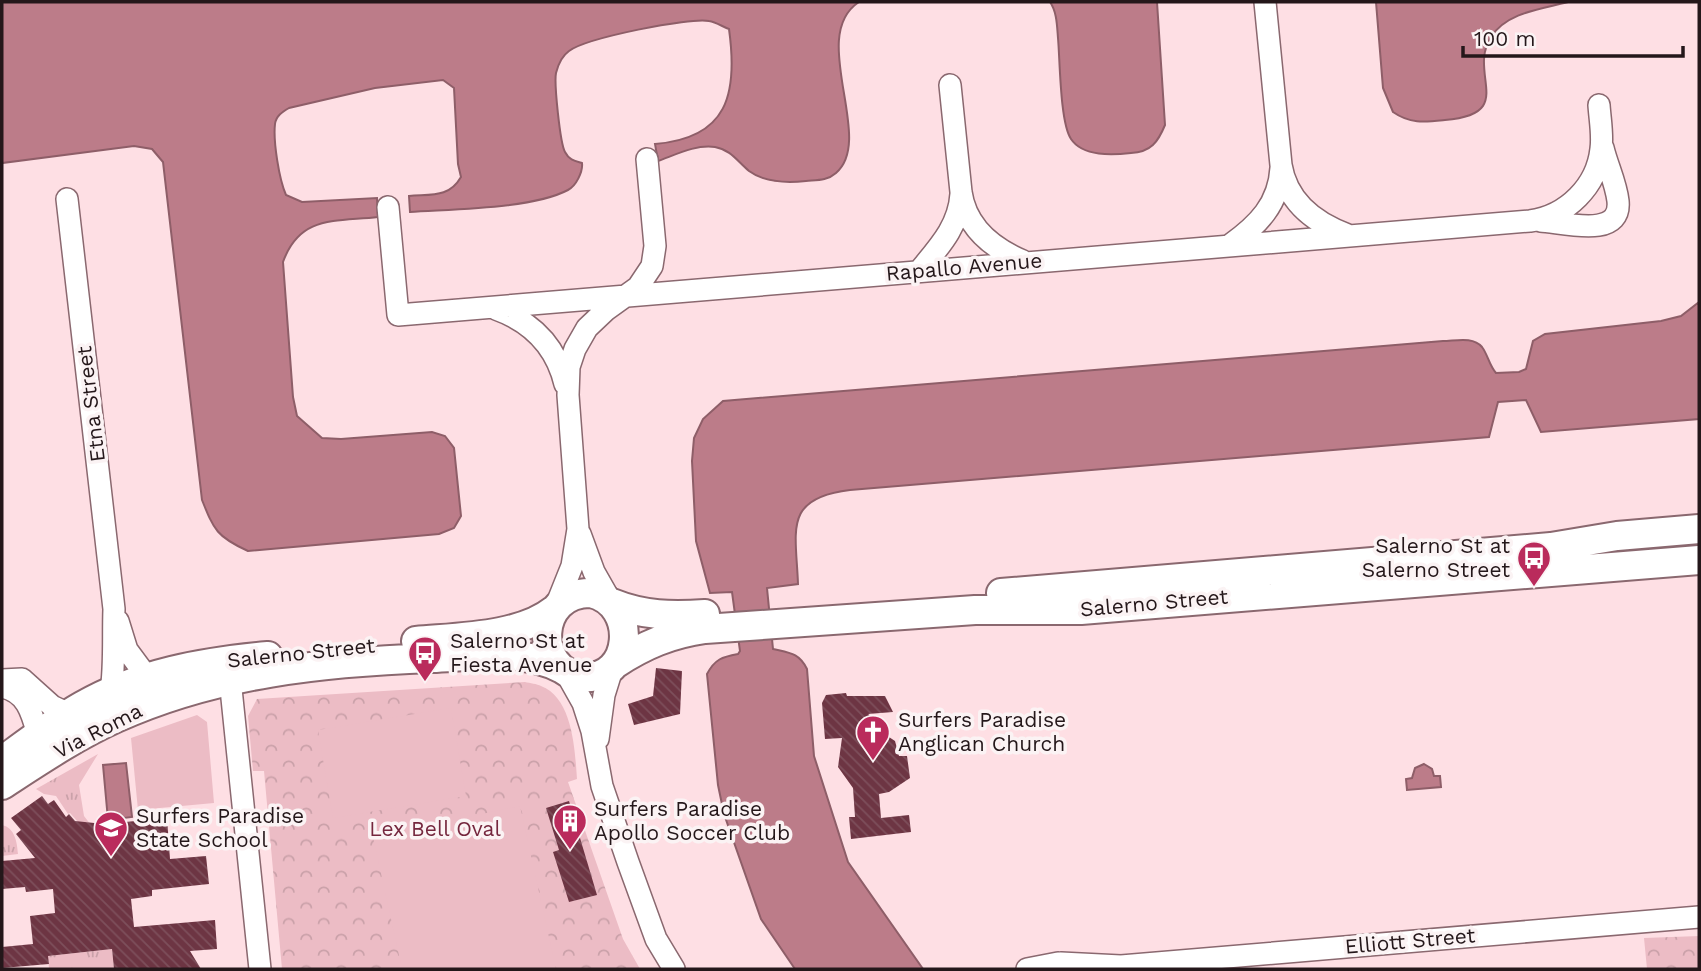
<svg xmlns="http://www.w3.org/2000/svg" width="1701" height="971" font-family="'Work Sans',sans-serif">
	<defs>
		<pattern id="grass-tufts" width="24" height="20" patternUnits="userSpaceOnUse" patternTransform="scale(1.75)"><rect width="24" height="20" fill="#ecbcc5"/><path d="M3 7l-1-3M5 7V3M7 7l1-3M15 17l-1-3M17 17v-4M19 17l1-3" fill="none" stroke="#caa1a9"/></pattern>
		<pattern id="park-crowns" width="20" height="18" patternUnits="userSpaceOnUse" patternTransform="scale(1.75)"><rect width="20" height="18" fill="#ecbcc5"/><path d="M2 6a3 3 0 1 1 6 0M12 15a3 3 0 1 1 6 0" fill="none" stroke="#caa1a9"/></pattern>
		<pattern id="building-back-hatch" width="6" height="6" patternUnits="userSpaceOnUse" patternTransform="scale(1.75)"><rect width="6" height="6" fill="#6d3543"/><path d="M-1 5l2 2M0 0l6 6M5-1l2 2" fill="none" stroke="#7d4f5b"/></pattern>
	</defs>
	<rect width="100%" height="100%" fill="#fedfe4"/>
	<!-- grass -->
	<path fill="url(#grass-tufts)" d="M98,754L79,785L84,816L98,834L102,849L70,813L68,814L56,796L44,794L36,789Z
		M2,825C15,828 17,842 18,854L2,856Z
		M112,949L114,969H49L48,956Z"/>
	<!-- park -->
	<path fill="url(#park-crowns)" d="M525,682C530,683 537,684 541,686C573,698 575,751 577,779L568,782L623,939L640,969H282L264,771H253L248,716L257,699Z
		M1699,936V969H1647L1644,938Z"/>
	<!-- pitch -->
	<path fill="#ecbcc5" d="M451,708L466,796L333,818L318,730Z
		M197,715L207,722L214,803L138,810L131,738Z
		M520,806L556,969H402L373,837Z"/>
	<!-- water -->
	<path fill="#bc7c89" stroke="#8e5e68" stroke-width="2" d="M2,2H859C807,36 876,139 836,173C827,181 817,180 806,181C787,183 765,183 749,171C737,161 731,150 715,147C696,144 675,155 658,161L655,144C728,138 738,94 729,29C723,27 716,22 709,21C690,17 586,38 569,51C562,56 558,65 556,73C554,83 560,143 565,152C569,160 575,161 582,163C583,172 576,186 568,190C532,209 452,209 410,212L409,196C431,194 449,198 461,177L458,164L454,88L443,80L375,88L289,108C282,112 276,116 275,124C273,141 279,179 286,195L302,202L377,198L378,217C335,222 300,215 283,262L293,397L297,416L322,438L341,439L432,432L445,436L454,448L461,516L454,528L439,534L248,551C217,537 214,530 202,500L163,162L152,149L134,146L2,163Z
		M1050,2H1157L1165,125C1158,142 1151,152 1131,153C1113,155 1083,157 1071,139C1060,123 1060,60 1058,38C1057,26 1057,12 1050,2Z
		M1376,2H1568C1542,9 1507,12 1491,37C1467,74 1518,114 1445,120C1425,122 1410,124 1393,112L1383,88Z
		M1699,302V419L1541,432L1526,400L1498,402L1489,437L850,490C783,498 796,530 798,584L767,588L773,649C790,653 799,653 807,669L814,756L848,862L923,969H795L761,919L724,814L718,785L707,674C715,659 722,657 738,654L740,651L732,592L710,593L696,541L692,461L694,438L703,419L723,401L1443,341C1455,341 1473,336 1482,347C1488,355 1489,365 1496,373L1519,372L1526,369L1533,341L1545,334L1661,321L1681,316Z
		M126,763L132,817L108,820L103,765Z
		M1424,764L1432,769L1434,776H1440L1441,787L1407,790L1406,779L1412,778L1415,768Z"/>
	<!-- building -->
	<path fill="url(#building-back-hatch)" d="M656,668L682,671L680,714L634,725L628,704L653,696Z
		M846,693L847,696H885L893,712L868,714L890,729L886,735L895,741L899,756H907L910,778L889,792L879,794L881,818L909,815L911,832L851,839L849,817H855L853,788L838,767L842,738L825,739L822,703L826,695Z
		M42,796L48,804L54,800L66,817L69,814L75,821L104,824L167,818L170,859L206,856L209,884L152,890V896L131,899L134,927L215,920L217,949L190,951L201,969H114L112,949L48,956L49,964L2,968V947L33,944L30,916L55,913L53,889L26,892L25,887L2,889V861L35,858L16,834L21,830L11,818Z
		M569,801L597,895L569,902L553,852L559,850L546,808Z"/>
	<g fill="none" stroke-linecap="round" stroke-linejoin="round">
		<!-- minor casing -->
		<g stroke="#8a686f" stroke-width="24">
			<path id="minor" d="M1265,2L1281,165C1287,202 1315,223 1348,235
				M950,85L961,192C966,227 992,248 1023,261
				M67,199L114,609C113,637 115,665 111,692
				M388,207L398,315L1530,221C1567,216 1597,186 1601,149C1603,135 1600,120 1599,105
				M1540,221C1562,222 1622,240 1618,201C1616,183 1607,165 1603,148
				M1230,245C1258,225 1279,204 1281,168
				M920,270C939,247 959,226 961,194
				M496,309C532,322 556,346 565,384
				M580,534L594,572L611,602
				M556,606L572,566L578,529L568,395L569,367L575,349L587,328L606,310L638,287L652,266L655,246L647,159
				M118,621L127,650L147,677
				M565,671L583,703L592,731L602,786L628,862L656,939L674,969
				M230,679L260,969
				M2,680L22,679L52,706L69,714
				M2,687C27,692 32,713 38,735
				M598,739L604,695L613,666
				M1061,963L1121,966
				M1027,969L1058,963
				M1109,969L1121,966L1699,917"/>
		</g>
		<!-- major casing -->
		<g stroke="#8a686f" stroke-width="32">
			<path id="major" d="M591,593C639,604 633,681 583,677C533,672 535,592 591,593Z
				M1001,593L1551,547L1617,536L1699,529
				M612,603C644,616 672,616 705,614
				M416,641C459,637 520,637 554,610
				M615,664C644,645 670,634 705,629L975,610H1081L1699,560
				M2,761C28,742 54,722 82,706C140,673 202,662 268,656
				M2,785C39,761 76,736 116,718C216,673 323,662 432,658C475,656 523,648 562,669"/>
		</g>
		<!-- minor -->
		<use href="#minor" stroke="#fff" stroke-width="21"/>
		<!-- major -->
		<use href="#major" stroke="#fff" stroke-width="28"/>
	</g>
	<!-- icons -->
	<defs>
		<g id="bus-pin" transform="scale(1.75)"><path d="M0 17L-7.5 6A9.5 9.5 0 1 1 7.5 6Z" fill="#ba2b5c" stroke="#fbf3f4"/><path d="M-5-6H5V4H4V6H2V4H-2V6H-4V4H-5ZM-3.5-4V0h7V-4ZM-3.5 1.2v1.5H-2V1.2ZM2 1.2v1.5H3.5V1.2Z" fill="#fff"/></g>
		<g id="church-pin" transform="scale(1.75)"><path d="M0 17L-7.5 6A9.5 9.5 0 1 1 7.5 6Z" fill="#ba2b5c" stroke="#fbf3f4"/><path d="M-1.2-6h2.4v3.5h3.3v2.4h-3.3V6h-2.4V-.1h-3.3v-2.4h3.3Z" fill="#fff"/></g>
		<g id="building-pin" transform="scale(1.75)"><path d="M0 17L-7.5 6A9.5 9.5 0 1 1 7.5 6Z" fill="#ba2b5c" stroke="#fbf3f4"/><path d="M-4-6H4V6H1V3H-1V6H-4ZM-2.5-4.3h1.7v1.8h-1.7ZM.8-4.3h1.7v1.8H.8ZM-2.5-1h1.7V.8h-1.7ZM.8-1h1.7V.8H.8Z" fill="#fff"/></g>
		<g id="school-pin" transform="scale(1.75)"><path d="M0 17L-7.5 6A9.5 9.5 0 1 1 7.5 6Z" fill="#ba2b5c" stroke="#fbf3f4"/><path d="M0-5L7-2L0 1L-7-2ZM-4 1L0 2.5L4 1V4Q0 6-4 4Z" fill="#fff"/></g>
	</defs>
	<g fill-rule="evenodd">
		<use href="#bus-pin" x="1534" y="558"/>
		<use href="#bus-pin" x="425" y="653"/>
		<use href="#church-pin" x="873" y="732"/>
		<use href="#building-pin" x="570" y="821"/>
		<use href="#school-pin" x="111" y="828"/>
	</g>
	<g text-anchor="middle" stroke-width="7" stroke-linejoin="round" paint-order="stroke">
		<!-- street labels -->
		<g font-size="21" fill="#24171a" stroke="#fbf3f4">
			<text transform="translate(964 267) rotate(-5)" y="7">Rapallo Avenue</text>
			<text transform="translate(91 404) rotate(-97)" y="7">Etna Street</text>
			<text transform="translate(1154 603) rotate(-5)" y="7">Salerno Street</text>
			<text transform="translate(301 653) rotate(-6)" y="7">Salerno Street</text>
			<text transform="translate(98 731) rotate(-27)" y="7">Via Roma</text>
			<text transform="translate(1410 941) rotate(-5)" y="7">Elliott Street</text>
		</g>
		<!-- poi labels -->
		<g font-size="21" fill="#24171a" stroke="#fbf3f4" text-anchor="start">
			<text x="1510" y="553" text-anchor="end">Salerno St at<tspan x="1510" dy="24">Salerno Street</tspan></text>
			<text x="450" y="648">Salerno St at<tspan x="450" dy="24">Fiesta Avenue</tspan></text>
			<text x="898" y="727">Surfers Paradise<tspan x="898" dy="24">Anglican Church</tspan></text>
			<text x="594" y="816">Surfers Paradise<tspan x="594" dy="24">Apollo Soccer Club</tspan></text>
			<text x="136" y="823">Surfers Paradise<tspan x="136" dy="24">State School</tspan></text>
		</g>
		<!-- park labels -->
		<g font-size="21" fill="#75273e" stroke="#fbf3f4">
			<text x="435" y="836">Lex Bell Oval</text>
		</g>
	</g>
	<!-- border -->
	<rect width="1701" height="971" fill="none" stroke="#24171a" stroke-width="7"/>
	<!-- scale -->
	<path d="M1463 46v10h220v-10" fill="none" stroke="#24171a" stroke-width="3.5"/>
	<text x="1474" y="46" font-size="21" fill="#24171a" stroke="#fbf3f4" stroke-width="5" paint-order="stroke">100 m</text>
</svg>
